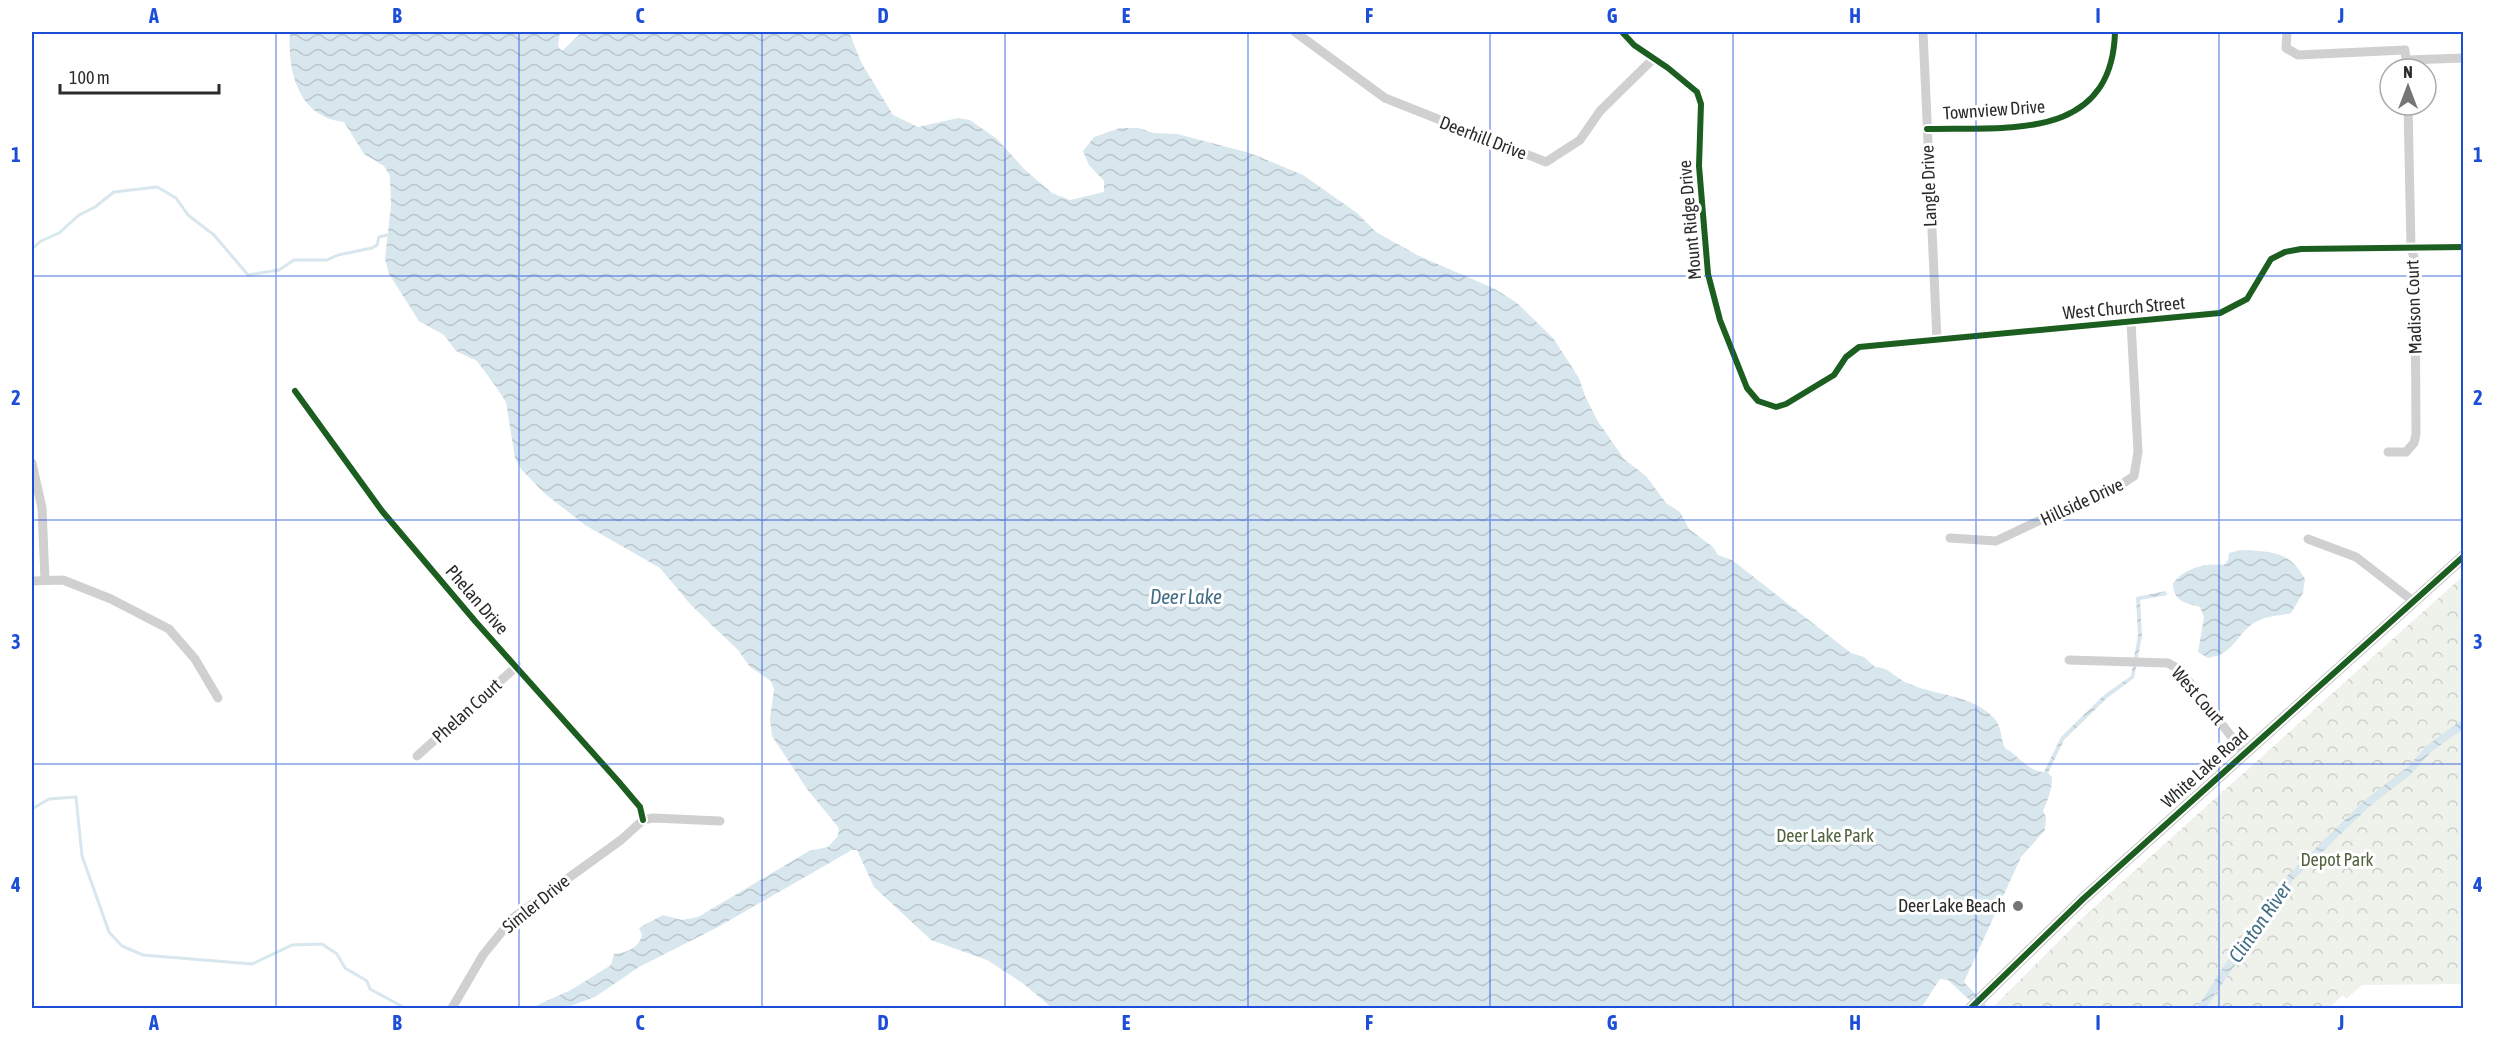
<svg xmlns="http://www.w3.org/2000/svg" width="2495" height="1040" font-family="'Asap Condensed',sans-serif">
	<defs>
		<pattern id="park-crowns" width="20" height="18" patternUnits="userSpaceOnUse" patternTransform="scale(1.5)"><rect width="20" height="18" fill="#eff2eb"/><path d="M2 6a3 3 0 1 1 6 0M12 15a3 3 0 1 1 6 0" fill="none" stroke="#cdd0ca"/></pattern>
		<pattern id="water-waves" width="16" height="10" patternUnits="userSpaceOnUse" patternTransform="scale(1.5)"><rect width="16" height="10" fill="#d8e6ee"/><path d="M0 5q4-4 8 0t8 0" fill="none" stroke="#bac5cc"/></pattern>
	</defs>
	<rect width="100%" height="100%" fill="#fff"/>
	<!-- park -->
	<path fill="url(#park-crowns)" d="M2463,576V984L2362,985L2346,999L2343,995L2329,1008H1992L2079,921Z"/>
	<!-- water -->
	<path fill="url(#water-waves)" d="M290,32H560L558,46L562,51L582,32H849L861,62L893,115L918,127L958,118L970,120L997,139L1024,169L1052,193L1070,200L1104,192V181L1089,165L1083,151L1094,137L1120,128H1138L1154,133L1177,134L1250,153L1303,175L1357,213L1376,232L1417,255L1495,289L1517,303L1553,338L1579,378L1585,396L1597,420L1624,459L1646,476L1666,503L1680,512L1689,529L1713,547L1718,555L1732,560L1851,653L1864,657L1875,667C1888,667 1896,678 1907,683C1936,696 1971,694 1994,718C2002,726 2000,738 2005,748C2019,756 2029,772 2044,772L2061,737L2104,695L2131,676L2138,635L2136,597L2166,591L2167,595L2140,600L2142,636L2134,678L2107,698L2064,740L2048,773L2052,777C2052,791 2048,799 2043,811L2046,817L2045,830L2021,857L1964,982L1989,1008H1978L1948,980L1940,979L1921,1008H1052L1024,984L987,960L931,940L874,887L857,850H852L718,927L639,967L595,997L565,1008H531L571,990L611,965L614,954C626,953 639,948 642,935L639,928L663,915L682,920L698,917L809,851L828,847L838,836L839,828L807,789L772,736L770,719L774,689L771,681L750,667L738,650L691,605L660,568L585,525L544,493L521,469L515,458L506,402L494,384L477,361L456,351L444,335L419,321L389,274L385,259L391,205L390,176L384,166L364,154L344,122C298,118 287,70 290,32Z
		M2240,550C2270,552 2288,549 2305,579L2303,593L2291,613C2281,616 2266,616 2257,621C2236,633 2235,654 2208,658L2198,652L2204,617L2200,607C2185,603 2173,601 2173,583C2185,568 2205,563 2224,565L2228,560L2229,553Z
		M2463,719V729L2431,752L2409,776L2371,805L2292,881L2206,1008H2197L2225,964L2287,876L2365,800L2409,766L2426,746Z"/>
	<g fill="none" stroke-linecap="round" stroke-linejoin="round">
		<!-- stream -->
		<path stroke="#d8e6ee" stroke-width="3" d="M32,249L41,241L59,233L79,215L95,207L114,192L157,187L176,198L188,215L214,235L248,275L279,270L294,260H327L338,255L372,248L377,245L379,237L387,235
			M32,809L49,799L76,797L82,856L109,932L122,946L143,955L252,964L292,945L322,944L337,954L345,968L367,981L370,989L405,1008"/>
		<!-- street -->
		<path stroke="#d0d0d0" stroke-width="9" d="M1295,32L1385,98L1546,162L1580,140L1600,111L1653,59
			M1622,32L1634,45L1668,68L1697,92L1701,104L1699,166L1708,274L1720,320L1747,388L1758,401L1776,407L1786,404L1834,375L1846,357L1859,347L2220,313L2247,299L2271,259L2285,252L2301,249L2464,247
			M1923,32L1937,340
			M2287,32L2286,48L2298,55L2405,50L2407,69
			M2407,60L2464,58
			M1927,129C2007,127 2112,142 2115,32
			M295,391L382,511L475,621L618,781L640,807L643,820
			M2388,452H2406L2414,443L2416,434L2415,260L2411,248L2408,105
			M32,463L42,508L45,580
			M1950,538L1996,541L2068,507L2113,490L2134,476L2138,452L2131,322
			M2308,539L2356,557L2413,601
			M32,581L63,580L111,599L169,629L195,659L218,698
			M2069,660L2168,663L2180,670L2244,753
			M417,756L517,666
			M643,820L653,818L720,821
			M452,1008L483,955L513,918L621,840L643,820"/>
		<!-- secondary -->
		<path stroke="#c9c9c9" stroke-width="12" d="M1971,1008L2083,899L2464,556"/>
		<!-- cycleway casing -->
		<g stroke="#fff" stroke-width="10">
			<path id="cycleway" d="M1622,32L1634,45L1668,68L1697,92L1701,104L1699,166L1708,274L1720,320L1747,388L1758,401L1776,407L1786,404L1834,375L1846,357L1859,347L2220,313L2247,299L2271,259L2285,252L2301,249L2464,247
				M1927,129C2007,127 2112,142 2115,32
				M295,391L382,511L475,621L618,781L640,807L643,820
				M1971,1008L2083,899L2464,556"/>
		</g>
		<!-- cycleway -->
		<use href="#cycleway" stroke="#1b5e20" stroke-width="6"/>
	</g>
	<!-- grid -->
	<path fill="none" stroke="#1d4ed8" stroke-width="1.5" stroke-opacity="0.55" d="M276,32V1008M519,32V1008M762,32V1008M1005,32V1008M1248,32V1008M1490,32V1008M1733,32V1008M1976,32V1008M2219,32V1008M32,276H2464M32,520H2464M32,764H2464"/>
	<!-- markers -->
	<circle fill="#757575" stroke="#fff" stroke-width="2" cx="2018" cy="906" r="6"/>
	<g text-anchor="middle" stroke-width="6" stroke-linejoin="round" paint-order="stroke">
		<!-- street labels -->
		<g font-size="18" fill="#2b2b2b" stroke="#fff">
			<text transform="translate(1994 110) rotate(-4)" y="6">Townview Drive</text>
			<text transform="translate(1483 138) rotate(21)" y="6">Deerhill Drive</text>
			<text transform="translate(1929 186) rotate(-92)" y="6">Langle Drive</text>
			<text transform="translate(1690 220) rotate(-95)" y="6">Mount Ridge Drive</text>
			<text transform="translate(2414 307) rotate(-92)" y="6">Madison Court</text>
			<text transform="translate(2124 308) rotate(-5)" y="6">West Church Street</text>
			<text transform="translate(2082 502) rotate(-25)" y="6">Hillside Drive</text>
			<text transform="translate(477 600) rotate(49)" y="6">Phelan Drive</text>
			<text transform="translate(2198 696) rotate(49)" y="6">West Court</text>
			<text transform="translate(467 711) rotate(-42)" y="6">Phelan Court</text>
			<text transform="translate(2205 768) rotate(-42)" y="6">White Lake Road</text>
			<text transform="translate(536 904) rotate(-39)" y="6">Simler Drive</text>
		</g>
		<!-- park labels -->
		<g font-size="18" fill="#50623e" stroke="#fff">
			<text x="1825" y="842">Deer Lake Park</text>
			<text x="2337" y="866">Depot Park</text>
		</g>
		<!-- poi labels -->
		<g font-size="18" fill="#2b2b2b" stroke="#fff" text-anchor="end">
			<text x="2006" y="912">Deer Lake Beach</text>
		</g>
		<!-- water labels -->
		<g font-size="20" font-style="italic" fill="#426e85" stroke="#fff">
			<text x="1186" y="604">Deer Lake</text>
			<text transform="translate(2260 922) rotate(-55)" y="7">Clinton River</text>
		</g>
	</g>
	<!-- border -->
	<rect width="2495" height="1040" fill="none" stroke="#ffffff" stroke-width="66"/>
	<!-- north arrow -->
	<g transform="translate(2408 87)"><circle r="28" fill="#ffffff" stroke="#aaaaaa" stroke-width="1.5"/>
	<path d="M0-4.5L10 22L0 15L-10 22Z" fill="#757575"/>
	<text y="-9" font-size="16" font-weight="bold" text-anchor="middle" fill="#2b2b2b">N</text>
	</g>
	<!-- scale -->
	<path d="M60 84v9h159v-9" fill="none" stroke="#2b2b2b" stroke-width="3"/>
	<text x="69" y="84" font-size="18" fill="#2b2b2b" stroke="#ffffff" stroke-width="4.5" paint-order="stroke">100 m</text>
	<rect x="33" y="33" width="2429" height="974" fill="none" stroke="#1d4ed8" stroke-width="2"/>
	<g font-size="20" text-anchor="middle" font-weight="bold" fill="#1d4ed8">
		<text x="154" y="23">A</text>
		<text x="397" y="23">B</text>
		<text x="640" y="23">C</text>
		<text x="883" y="23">D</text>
		<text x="1126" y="23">E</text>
		<text x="1369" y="23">F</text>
		<text x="1612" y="23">G</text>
		<text x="1855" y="23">H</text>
		<text x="2098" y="23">I</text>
		<text x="2341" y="23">J</text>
		<text x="16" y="162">1</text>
		<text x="2478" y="162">1</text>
		<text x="16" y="405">2</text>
		<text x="2478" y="405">2</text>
		<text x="16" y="649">3</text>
		<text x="2478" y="649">3</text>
		<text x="16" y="892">4</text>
		<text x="2478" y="892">4</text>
		<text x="154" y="1030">A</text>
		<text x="397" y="1030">B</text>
		<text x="640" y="1030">C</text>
		<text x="883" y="1030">D</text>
		<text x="1126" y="1030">E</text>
		<text x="1369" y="1030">F</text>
		<text x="1612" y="1030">G</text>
		<text x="1855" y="1030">H</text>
		<text x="2098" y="1030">I</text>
		<text x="2341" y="1030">J</text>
	</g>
</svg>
